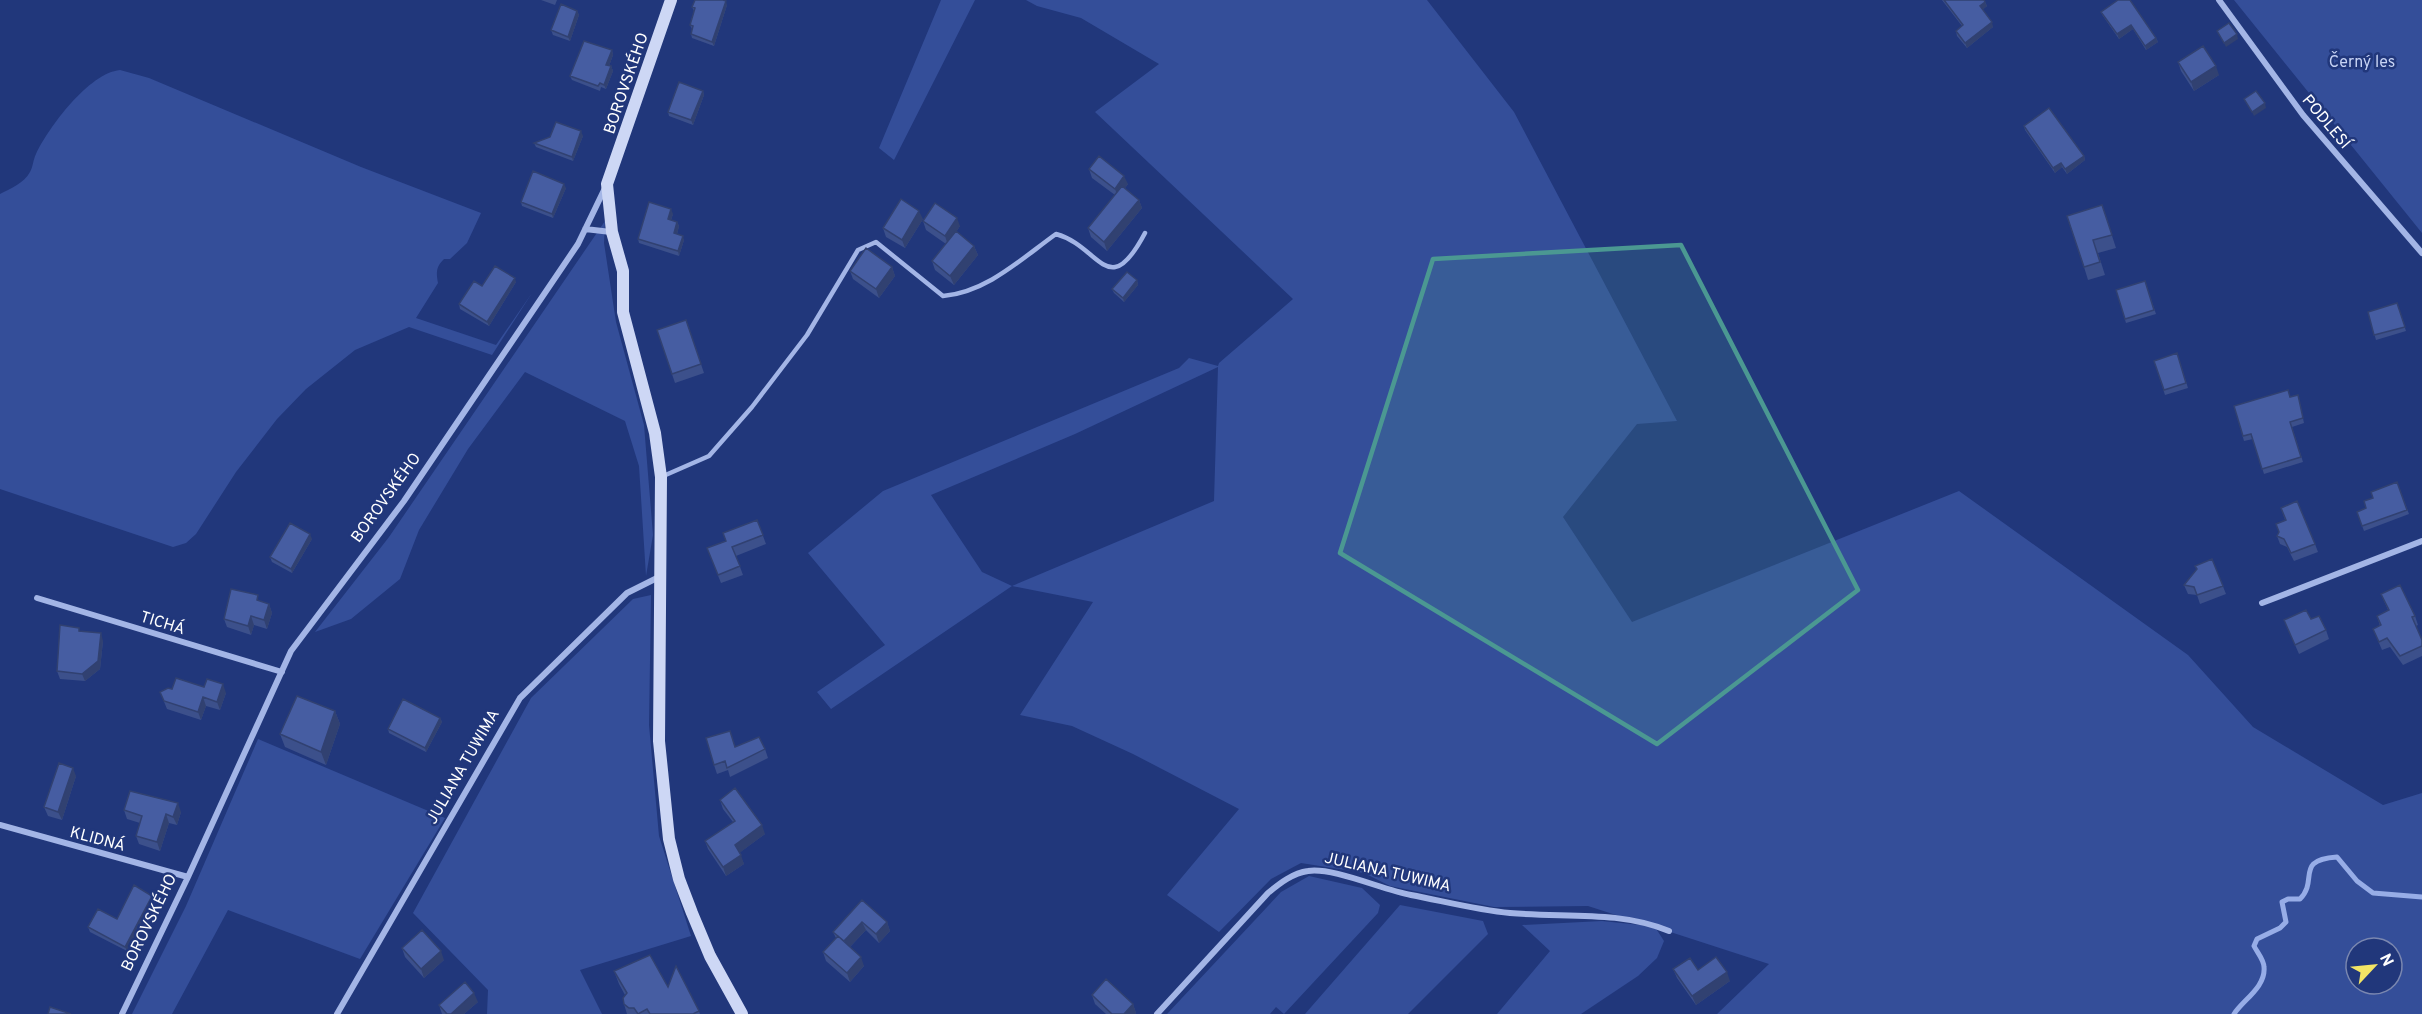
<svg xmlns="http://www.w3.org/2000/svg" width="2422" height="1014" font-family="Overpass,sans-serif">
	<rect width="100%" height="100%" fill="#21377b"/>
	<!-- green -->
	<path fill="#344e99" fill-rule="evenodd" d="M941,0H975L894,160L879,148Z
		M1026,0H1427L1514,112L1677,421L1637,424L1563,517L1632,622L1959,491L2188,655L2253,727L2383,805L2422,793V1014H1717L1769,964L1655,927L1664,941L1657,958L1638,976L1581,1014H1497L1550,951L1522,925L1602,921L1650,926L1588,906L1494,907L1390,886L1364,873L1301,863L1271,879L1219,932L1167,895L1239,809L1133,754L1072,726L1020,715L1093,602L1012,586L831,709L817,692L885,645L808,553L883,491L1179,368L1189,358L1218,366L1219,363L1293,299L1095,112L1159,64L1081,18L1037,6ZM1218,367L1214,501L1012,586L982,572L931,495L1075,434ZM2356,948H2392V984H2356Z
		M2234,0H2422V233Z
		M120,70L149,78L361,167L481,213L467,243L450,259H444C436,267 436,272 438,283L416,318L496,345L532,293L492,355L409,327L355,350L306,389L277,419L236,472L196,534L186,543L173,547L0,489V194C10,189 24,183 30,172C33,167 33,160 36,154C49,127 89,73 120,70Z
		M605,221L604,243L616,322L644,425L653,535L646,576L639,466L625,421L525,372L468,449L419,530L400,579L351,619L315,632L389,537Z
		M651,595L649,725L659,836L691,936L580,970L602,1014H487L488,990L413,913L531,698L633,599Z
		M258,739L445,818L360,959L228,910L172,1014H132L186,906Z
		M1309,876L1362,888L1380,905L1378,913L1284,1014L1276,1007L1270,1014H1167L1281,892Z
		M1400,905L1483,921L1488,934L1408,1014H1305Z"/>
	<g fill="none" stroke-linecap="round" stroke-linejoin="round">
		<!-- stream -->
		<path stroke="#97ade7" stroke-width="5" d="M2234,1014C2243,1000 2266,987 2264,967C2264,960 2257,952 2254,946L2257,939L2280,928L2286,922L2282,902L2288,899H2300C2319,880 2294,860 2337,857L2357,881L2373,893L2422,897"/>
		<!-- lane -->
		<path stroke="#a3b5e6" stroke-width="4.5" d="M661,477L709,456L752,407L807,335L858,250L876,242L943,296C987,292 1021,259 1056,234C1100,246 1108,303 1145,233"/>
		<!-- street -->
		<path stroke="#a3b5e6" stroke-width="6" d="M2219,0L2303,115L2422,253
			M585,229L611,232
			M37,598L282,672
			M2262,603L2422,541
			M0,825L188,877
			M122,1014L188,877L291,651L404,501L578,244L605,188
			M337,1014L520,698L627,593L659,577
			M1157,1014L1268,893C1280,883 1293,873 1308,871C1333,867 1383,890 1411,895C1443,901 1477,910 1510,913C1563,918 1618,910 1669,931"/>
		<!-- secondary -->
		<path stroke="#cdd7f5" stroke-width="12" d="M671,0L607,184L612,232L623,271V312L655,433L661,477L659,741L669,839L679,879L692,913L710,956L742,1014"/>
	</g>
	<!-- wall -->
	<path fill="#3c508b" d="M541,0H557L555,5Z
		M1942,0H1984L1987,6L1982,10L1993,27L1967,48L1957,36L1956,31L1962,26Z
		M727,5L714,46L692,38L691,34L692,29L690,25L694,11L692,7Z
		M577,11L579,15L570,41L553,35L551,30Z
		M2101,12L2156,38L2158,42L2146,50L2133,29L2119,39L2103,16Z
		M612,50L613,55L609,66H611L613,71L606,89L601,87L600,91L572,80L570,76Z
		M2178,62L2219,75L2194,91L2181,71Z
		M703,91L704,95L693,125L669,116L668,112Z
		M2024,126L2084,156L2085,160L2067,174L2062,167L2055,173L2025,130Z
		M583,136L573,161L536,147L534,143Z
		M1089,169L1128,184L1125,188L1139,200L1142,208L1107,251L1091,237L1088,228L1115,195L1092,178Z
		M566,188L553,218L522,206L521,202Z
		M2102,205L2116,248L2098,253L2105,275L2088,280L2084,267Z
		M673,214L671,220L677,222L679,226L677,234L684,240L679,256L639,243L638,239Z
		M923,219L905,248L886,237L883,228Z
		M923,221L960,226L956,232L974,246L978,255L954,285L935,270L932,261L946,244L926,230Z
		M892,267L895,276L879,298L853,279L850,271Z
		M1137,280L1138,285L1124,302L1114,293L1112,289Z
		M2145,281L2156,314L2126,323L2116,290Z
		M516,282L489,326L460,309L459,304L482,286Z
		M2397,303L2406,331L2376,340L2368,312Z
		M686,320L704,373L675,383L657,330Z
		M2177,353L2188,388L2165,395L2154,361Z
		M2298,395L2304,423L2292,427L2303,462L2264,474L2253,439L2244,441L2234,406Z
		M2397,482L2409,514L2364,531L2357,512L2366,508L2373,498Z
		M2281,508L2315,544L2318,552L2294,561L2287,547L2280,544L2277,536L2285,520Z
		M757,520L766,544L736,556L743,575L721,583L707,548L726,541Z
		M312,539L292,573L272,562L270,557Z
		M2212,559L2226,594L2200,604L2197,595L2188,594L2184,585Z
		M2381,594L2415,616L2418,625L2416,626L2422,640V656L2403,665L2390,647L2382,650L2373,629L2380,626L2377,616L2388,610Z
		M260,601L269,604L272,613L267,629L254,625L251,635L227,627L224,619Z
		M2311,619L2326,630L2329,639L2299,654L2284,620Z
		M80,631L103,641L100,669L85,681L60,679L57,671Z
		M172,689L226,693L220,710L206,706L201,720L167,709L160,692Z
		M335,711L340,724L326,765L285,747L280,734Z
		M440,718L442,722L426,752L389,733L388,729Z
		M735,747L765,749L768,758L730,777L728,770L717,774L714,765Z
		M76,776L62,820L48,816L44,807Z
		M720,800L765,834L739,853L744,864L726,876L708,849L705,841L733,822L723,809Z
		M124,810L181,812L177,825L169,823L160,851L139,844L136,836L140,823L127,819Z
		M153,900L127,951L90,932L88,927L117,919Z
		M862,900L887,922L890,931L879,943L866,930L850,947L864,966L850,982L826,961L823,952L836,938L833,932Z
		M402,948L444,960L424,978L405,957Z
		M1673,969L1698,970L1730,981L1696,1005L1677,978Z
		M614,971L668,987L699,1011L700,1014H627L624,1004L625,995L619,984Z
		M1092,995L1133,1004L1136,1013L1135,1014H1106L1095,1004Z
		M478,1002L464,1014H442L439,1005Z"/>
	<!-- shaded-wall -->
	<path fill="#314171" d="M726,1L727,5L714,46L712,42Z
		M1985,2L1987,6L1981,11L1980,6Z
		M577,11L579,15L570,41L568,37Z
		M1992,22L1993,27L1967,48L1965,43Z
		M2131,25L2133,29L2119,39L2117,34Z
		M2237,34L2238,39L2226,47L2224,43Z
		M2156,38L2158,42L2146,50L2145,46Z
		M612,50L613,55L608,69L606,65Z
		M611,66L613,71L606,89L604,85Z
		M2216,66L2219,75L2194,91L2191,82Z
		M703,91L704,95L693,125L691,120Z
		M2265,103L2266,108L2254,116L2252,112Z
		M581,131L583,136L573,161L572,157Z
		M2084,156L2085,160L2067,174L2065,169Z
		M2061,163L2062,167L2055,173L2053,168Z
		M1124,176L1128,184L1118,197L1115,189Z
		M564,184L566,188L553,218L552,214Z
		M1139,200L1142,208L1107,251L1104,242Z
		M671,209L673,214L670,223L668,219Z
		M919,211L923,219L905,248L902,240Z
		M957,218L960,226L948,245L945,236Z
		M677,222L679,226L676,238L674,233Z
		M683,236L684,240L679,256L678,251Z
		M974,246L978,255L954,285L950,276Z
		M892,267L895,276L879,298L876,289Z
		M515,278L516,282L489,326L487,322Z
		M1137,280L1138,285L1124,302L1123,298Z
		M310,534L312,539L292,573L291,569Z
		M269,604L272,613L267,629L264,620Z
		M251,616L254,625L251,635L248,626Z
		M101,633L103,641L100,669L85,681L82,674Z
		M223,684L226,693L220,710L217,702Z
		M203,697L206,706L201,720L198,712Z
		M335,711L340,724L326,765L321,752Z
		M440,718L442,722L426,752L425,748Z
		M73,768L76,776L62,820L58,812Z
		M178,803L181,812L177,825L173,817Z
		M166,814L169,823L160,851L157,842Z
		M762,825L765,834L738,854L735,845Z
		M741,855L744,864L726,876L723,867Z
		M152,896L153,900L127,951L125,947Z
		M862,922L866,930L847,950L844,941Z
		M887,922L890,931L879,943L876,934Z
		M441,951L444,960L424,978L421,969Z
		M861,957L864,966L850,982L847,973Z
		M1727,972L1730,981L1696,1005L1692,996Z
		M474,993L478,1002L464,1014H451Z
		M1133,1004L1136,1013L1135,1014H1124Z"/>
	<!-- building -->
	<path fill="#465da2" stroke="#314171" stroke-width="1.5" d="M695,0H723L726,1L712,42L691,34L693,26L690,25L695,8L692,7Z
		M1944,0H1984L1985,2L1980,6L1992,22L1965,43L1956,31L1963,25Z
		M2118,0H2130L2156,38L2145,46L2131,25L2117,34L2101,12Z
		M561,4L577,11L568,37L551,30Z
		M2229,23L2237,34L2224,43L2217,31Z
		M584,41L612,50L606,65L611,66L604,85L600,83L598,86L570,76Z
		M2203,46L2216,66L2191,82L2178,62Z
		M679,82L703,91L691,120L668,112Z
		M2256,91L2265,103L2252,112L2244,99Z
		M2049,108L2084,156L2065,169L2061,163L2053,168L2024,126Z
		M556,122L581,131L572,157L534,143L550,137Z
		M1099,156L1124,176L1115,189L1089,169Z
		M533,171L564,184L552,214L521,202Z
		M1122,186L1139,200L1104,242L1088,228Z
		M901,199L919,211L902,240L883,228Z
		M649,202L671,209L668,219L677,222L674,233L683,236L678,251L638,239Z
		M935,203L957,218L945,236L923,221Z
		M2102,205L2112,235L2093,240L2100,262L2084,267L2067,216Z
		M956,231L974,246L950,276L932,261Z
		M866,248L892,267L876,289L850,271Z
		M495,266L515,278L487,322L459,304L474,281L482,286Z
		M1127,272L1137,280L1123,298L1112,289Z
		M2145,281L2154,310L2125,319L2116,290Z
		M2397,303L2405,327L2374,335L2368,312Z
		M686,320L701,364L672,374L657,330Z
		M2177,353L2186,383L2164,390L2154,361Z
		M2288,390L2290,397L2298,395L2303,418L2290,422L2301,457L2262,469L2251,434L2243,436L2234,406Z
		M2397,482L2407,510L2362,526L2357,512L2366,508L2364,501L2373,498L2371,492Z
		M2297,501L2315,544L2291,553L2284,539L2277,536L2279,532L2276,524L2286,520L2281,508Z
		M757,520L763,535L732,547L740,566L718,575L707,548L726,541L723,533Z
		M290,523L310,534L291,569L270,557Z
		M2212,559L2223,586L2197,595L2194,587L2184,585L2197,569L2195,566Z
		M2400,585L2415,616L2412,617L2422,640V646L2400,656L2387,638L2379,642L2373,629L2381,625L2377,616L2389,610L2381,594Z
		M231,589L258,595L257,600L269,604L264,620L251,616L248,626L224,619Z
		M2306,610L2311,619L2319,616L2326,630L2295,645L2284,620Z
		M60,625L79,628V631L101,633L98,661L82,674L57,671Z
		M176,678L204,687L207,679L223,684L217,702L203,697L198,712L164,701L160,692L168,688L172,689Z
		M297,696L335,711L321,752L280,734Z
		M403,699L440,718L425,748L388,729Z
		M730,731L735,747L759,737L765,749L727,768L725,761L714,765L706,738Z
		M59,763L73,768L58,812L44,807Z
		M735,788L762,825L735,845L741,855L723,867L705,841L735,821L720,800Z
		M130,791L178,803L173,817L166,814L157,842L136,836L142,816L124,810Z
		M134,885L152,896L125,947L88,927L98,909L117,919Z
		M862,900L887,922L876,934L862,922L844,941L833,932Z
		M422,930L441,951L421,969L402,948Z
		M838,936L861,957L847,973L823,952Z
		M650,955L668,987L676,966L699,1011L693,1014H650L647,1009L638,1014L634,1008H629L624,1004L623,998L627,993L614,971Z
		M1716,957L1727,972L1692,996L1673,969L1690,958L1698,970Z
		M1106,979L1133,1004L1124,1014H1112L1092,995Z
		M465,982L474,993L451,1014H447L439,1005Z
		M50,1007L71,1014H48Z"/>
	<!-- marked area -->
	<path fill="#4b9892" fill-opacity="0.2" stroke="#4b9892" stroke-width="4.5" stroke-linejoin="round" d="M1681,245L1858,590L1657,744L1340,553L1433,259Z"/>
	<g text-anchor="middle" stroke-width="5" stroke-linejoin="round" paint-order="stroke">
		<!-- park labels -->
		<g font-size="16" fill="#c7d3f4" stroke="#21377b">
			<text x="2362" y="67">Černý les</text>
		</g>
		<!-- street labels -->
		<g font-size="16" fill="#fff" stroke="#21377b">
			<text transform="translate(625 83) rotate(-71)" y="6">BOROVSKÉHO</text>
			<text transform="translate(2327 121) rotate(50)" y="6">PODLESÍ</text>
			<text transform="translate(385 497) rotate(-54)" y="6">BOROVSKÉHO</text>
			<text transform="translate(163 622) rotate(17)" y="6">TICHÁ</text>
			<text transform="translate(462 766) rotate(-60)" y="6">JULIANA TUWIMA</text>
			<text transform="translate(98 838) rotate(15)" y="6">KLIDNÁ</text>
			<text transform="translate(1388 871) rotate(13)" y="6">JULIANA TUWIMA</text>
			<text transform="translate(148 922) rotate(-64)" y="6">BOROVSKÉHO</text>
		</g>
	</g>
	<!-- north arrow -->
	<g transform="translate(2374 966) rotate(64)"><circle r="28" fill="#21377b" stroke="#7a87b0" stroke-width="1.5"/>
	<path d="M0-4.5L10 22L0 15L-10 22Z" fill="#f2e465"/>
	<text y="-9" font-size="16" font-weight="bold" text-anchor="middle" fill="#ffffff">N</text>
	</g>
</svg>
